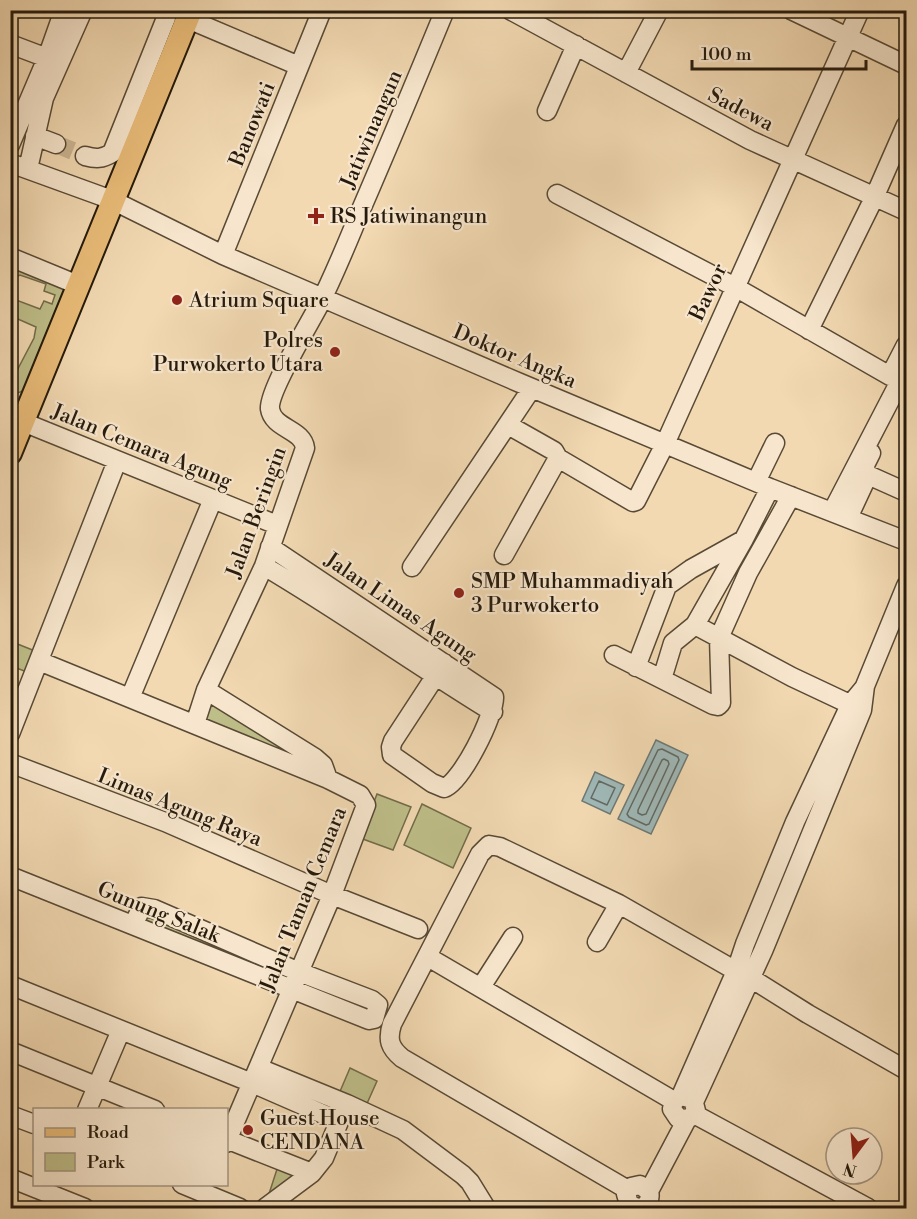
<svg xmlns="http://www.w3.org/2000/svg" width="917" height="1219" font-family="'Libre Bodoni',serif">
	<rect width="100%" height="100%" fill="#f2d9b2"/>
	<filter id="stains"><feTurbulence type="fractalNoise" baseFrequency=".00333" numOctaves="4"/><feColorMatrix values="0 0 0 0 .2 0 0 0 0 .09 0 0 0 0 .02 0 0 0 .5 -.17"/></filter>
	<radialGradient id="worn" r=".72"><stop offset=".6" stop-color="#630" stop-opacity="0"/><stop offset="1" stop-color="#630" stop-opacity=".3"/></radialGradient>
	<!-- green -->
	<path fill="#bebe89" stroke="#726c4a" stroke-width="1.5" d="M11,262L69,290L27,389L11,396V382L34,338L36,327L11,316V298L40,309L44,301L52,304L55,295L44,291L46,284L20,275L16,277L11,276Z
		M10,641L35,651L27,672L11,666Z
		M208,695L321,772L200,721Z
		M377,794L411,807L393,850L360,838Z
		M422,804L471,828L453,868L404,845Z
		M146,909L250,953L244,966L139,924Z
		M350,1068L377,1081L365,1108L338,1096Z
		M279,1163L306,1174L267,1200Z"/>
	<!-- water -->
	<path fill="#9fb8b7" stroke="#6e7973" stroke-width="1.5" d="M656,740L688,755L651,834L618,819Z
		M595,772L624,785L610,814L582,801Z"/>
	<g fill="none" stroke-linecap="round" stroke-linejoin="round">
		<!-- shore -->
		<path stroke="#626962" stroke-width="1.5" d="M662,749L678,757L679,760L649,824L646,825L629,817L627,814L658,750Z
			M664,759L668,761L669,764L646,814L642,815L638,813V810L662,760Z
			M599,781L615,788L607,805L591,798Z"/>
		<!-- minor-tunnel -->
		<path stroke="#c9b391" stroke-width="18" stroke-dasharray="18 9" stroke-linecap="butt" d="M56,144L85,156"/>
		<!-- minor casing -->
		<g stroke="#584a36" stroke-width="21">
			<path id="minor" d="M510,10L750,140L906,211
				M791,10L906,65
				M188,19L299,66
				M10,44L47,58
				M626,73L659,10
				M547,111L576,45
				M35,136L56,144
				M10,145L47,58L64,10
				M85,156C96,159 102,159 112,153L166,18L167,10
				M10,163L112,200L223,255L520,383L770,488L906,541
				M28,169L44,98L83,10
				M557,194L735,287L890,376L906,345
				M223,255L322,10
				M10,257L78,285
				M809,330L874,198L906,125
				M23,422L277,525
				M871,453L864,467L868,475L906,492
				M558,458L633,502L636,501L665,444L860,10
				M756,482L775,443
				M770,488L744,539L695,625L792,677L860,709
				M832,512L900,381
				M848,518L868,475
				M270,547L494,697C495,715 461,783 444,788L432,783L392,755L391,747L393,741L444,663
				M504,555L558,458L554,451L508,425
				M264,566C342,612 416,665 493,712
				M412,567L532,388
				M614,655L713,705L718,706L721,703L719,638L748,573L791,496
				M39,661L328,779L360,795L366,805L332,895L226,1143
				M636,667L667,586L691,569L743,540
				M662,679L673,643L695,625
				M206,690L315,758L323,765L328,779
				M130,698L213,499
				M195,724L206,690L264,566L305,448C303,429 273,429 270,409C268,392 308,326 318,307C334,276 347,243 360,212C389,145 417,78 445,10
				M10,734L117,461
				M10,763L165,822L332,895L418,929
				M10,876L369,1020L374,1019L378,1005L372,1000L299,972L154,909L142,907L133,925
				M597,942L619,904
				M428,957L674,1101
				M10,985L252,1083L339,1121
				M481,987L513,937
				M10,1051L155,1110
				M259,1068L347,1104L403,1130L463,1175L470,1182L486,1208
				M681,1096L736,971L745,944L795,822L850,705L864,688
				M694,1102L763,951L862,710L865,686L906,586
				M87,1110L121,1030
				M694,1114L868,1208
				M10,1115L34,1124
				M226,1139L312,1173
				M10,1178L85,1208
				M182,1184L240,1208
				M628,1190L402,1058C390,1048 387,1040 392,1024L480,854L489,845L500,847L619,904L736,971L749,977L808,1014L906,1070
				M649,1191L687,1119L691,1117L696,1111L693,1099L681,1096L674,1101L672,1109L678,1118L687,1119
				M265,1208L312,1173L324,1158L343,1112
				M637,1208L629,1204L626,1194L631,1187L640,1185L649,1191C651,1200 648,1207 638,1208"/>
		</g>
		<!-- major casing -->
		<g stroke="#251a0c" stroke-width="26">
			<path id="major" d="M10,453L191,10"/>
		</g>
		<!-- minor -->
		<use href="#minor" stroke="#f7e6cd" stroke-width="18"/>
		<!-- major -->
		<use href="#major" stroke="#e9bc79" stroke-width="22"/>
	</g>
	<!-- markers -->
	<g fill="#8f2418" stroke="#f7e6cd" stroke-width="2">
		<path d="M313 207h6v6h6v6h-6v6h-6v-6h-6v-6h6z"/>
		<circle cx="177" cy="300" r="6"/>
		<circle cx="335" cy="352" r="6"/>
		<circle cx="459" cy="593" r="6"/>
		<circle cx="248" cy="1130" r="6"/>
	</g>
	<g text-anchor="middle" stroke-width="4.5" stroke-linejoin="round" paint-order="stroke">
		<!-- street labels -->
		<g font-size="21" fill="#251a0c" stroke="#f7e6cd">
			<text transform="translate(741 109) rotate(27)" y="7">Sadewa</text>
			<text transform="translate(252 124) rotate(-68)" y="7">Banowati</text>
			<text transform="translate(371 129) rotate(-67)" y="7">Jatiwinangun</text>
			<text transform="translate(708 292) rotate(-65)" y="7">Bawor</text>
			<text transform="translate(515 356) rotate(23)" y="7">Doktor Angka</text>
			<text transform="translate(142 446) rotate(22)" y="7">Jalan Cemara Agung</text>
			<text transform="translate(256 512) rotate(-70)" y="7">Jalan Beringin</text>
			<text transform="translate(401 607) rotate(34)" y="7">Jalan Limas Agung</text>
			<text transform="translate(180 807) rotate(22)" y="7">Limas Agung Raya</text>
			<text transform="translate(303 899) rotate(-68)" y="7">Jalan Taman Cemara</text>
			<text transform="translate(159 912) rotate(22)" y="7">Gunung Salak</text>
		</g>
		<!-- poi labels -->
		<g font-size="21" fill="#251a0c" stroke="#f7e6cd" text-anchor="start">
			<text x="330" y="223">RS Jatiwinangun</text>
			<text x="189" y="307">Atrium Square</text>
			<text x="323" y="347" text-anchor="end">Polres<tspan x="323" dy="24">Purwokerto Utara</tspan></text>
			<text x="471" y="588">SMP Muhammadiyah<tspan x="471" dy="24">3 Purwokerto</tspan></text>
			<text x="260" y="1125">Guest House<tspan x="260" dy="24">CENDANA</tspan></text>
		</g>
	</g>
	<!-- margin -->
	<rect width="917" height="1219" fill="none" stroke="#f2d9b2" stroke-width="36"/>
	<rect x="12" y="12" width="893" height="1195" fill="none" stroke="#251a0c" stroke-width="3"/>
	<rect x="18" y="18" width="881" height="1183" fill="none" stroke="#251a0c" stroke-width="1.5"/>
	<!-- legend -->
	<rect x="33" y="1108" width="195" height="78" fill="#f7e6cd" stroke="#a39480" stroke-width="1.5"/>
	<rect x="45" y="1128" width="30" height="9" fill="#e9bc79" stroke="#a39480" stroke-width="1.5"/>
	<text x="87" y="1138" font-size="18" fill="#251a0c">Road</text>
	<rect x="45" y="1153" width="30" height="18" fill="#bebe89" stroke="#a39480" stroke-width="1.5"/>
	<text x="87" y="1168" font-size="18" fill="#251a0c">Park</text>
	<!-- north arrow -->
	<g transform="translate(854 1156) rotate(196)"><circle r="28" fill="#f7e6cd" stroke="#a39480" stroke-width="1.5"/>
	<path d="M0-4.5L10 22L0 15L-10 22Z" fill="#8f2418"/>
	<text y="-9" font-size="16" font-weight="bold" text-anchor="middle" fill="#251a0c">N</text>
	</g>
	<!-- scale -->
	<path d="M692 60v9h174v-9" fill="none" stroke="#251a0c" stroke-width="3"/>
	<text x="701" y="60" font-size="18" fill="#251a0c" stroke="#f7e6cd" stroke-width="4.5" paint-order="stroke">100 m</text>
	<rect width="100%" height="100%" filter="url(#stains)"/>
	<rect width="100%" height="100%" fill="url(#worn)"/>
</svg>
